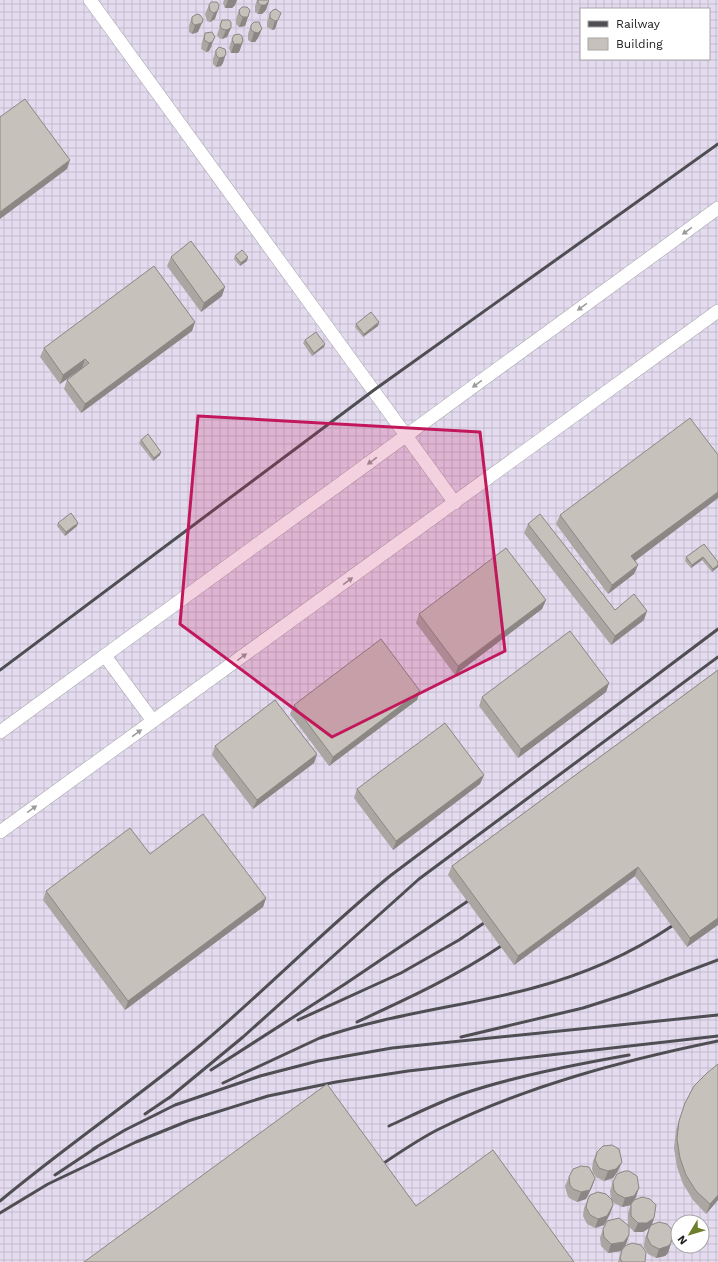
<svg xmlns="http://www.w3.org/2000/svg" width="718" height="1262" font-family="'Work Sans',sans-serif">
	<defs>
		<pattern id="industrial-grid" width="8" height="8" patternUnits="userSpaceOnUse"><rect width="8" height="8" fill="#e4dbef"/><path d="M0 4h8M4 0v8" fill="none" stroke="#c3bccd"/></pattern>
	</defs>
	<rect width="100%" height="100%" fill="#e8e8f0"/>
	<!-- industrial -->
	<path fill="url(#industrial-grid)" fill-rule="evenodd" d="M0,0H718V1262H0ZM581,9H709V59H581ZM678,1222H702V1246H678Z"/>
	<g fill="none" stroke-linecap="round" stroke-linejoin="round">
		<!-- lane casing -->
		<g stroke="#a8a8ae" stroke-width="14">
			<path id="lane" d="M90,0L455,503
				M105,656L153,721
				M0,732L718,208
				M0,832L718,311"/>
		</g>
		<!-- lane -->
		<use href="#lane" stroke="#fff" stroke-width="13"/>
		<!-- rail -->
		<path stroke="#4f4f53" stroke-width="3" d="M0,670L374,390L718,144
			M298,1020L401,973L459,940L484,923
			M357,1022C407,999 455,977 501,946
			M461,1037L583,1008L627,994L718,960
			M320,1038C389,1014 462,1007 533,988C582,975 629,955 672,926
			M211,1070L345,984L468,901
			M223,1083L324,1036
			M169,1098L243,1037L419,879L718,657
			M145,1114L173,1095
			M389,1126C413,1115 437,1103 462,1094C516,1076 573,1065 629,1055
			M93,1149L125,1130L175,1105L260,1076L318,1061L392,1048L718,1015
			M378,1167C397,1154 416,1141 437,1130C526,1086 621,1061 718,1041
			M55,1175L97,1147
			M0,1201C66,1146 137,1098 203,1043C267,989 325,929 390,876L718,629
			M0,1213L48,1184L136,1142L188,1121L268,1096L336,1082L408,1071L718,1036"/>
	</g>
	<!-- wall -->
	<path fill="#aba6a2" d="M224,0H237L235,5L232,8H225L223,3Z
		M257,0H268L266,10L262,14H258L255,12V6Z
		M211,2L215,19L210,22L207,21L205,14L209,5Z
		M276,9L275,29L272,30L267,27V22L270,13Z
		M239,10H250L245,26L239,27L236,24V19Z
		M192,17L198,32L192,34L189,32V26Z
		M222,20H229L227,37L222,39L219,38L217,35Z
		M251,25L258,38L255,42H251L248,40V34Z
		M205,33L212,46L209,51L206,52L201,49L202,42Z
		M232,39L240,50L238,53H231L229,48Z
		M216,50L223,63L221,66L216,67L213,64V59Z
		M235,256L247,261L240,266L234,259Z
		M171,257L222,296L201,312L167,266Z
		M195,322L192,331L81,413L64,389L67,380L82,368L60,384L40,357L44,348Z
		M379,322L378,326L363,337L355,327L356,324Z
		M305,340L325,344L324,347L312,356L303,343Z
		M141,440L161,452L160,455L153,461L139,443Z
		M718,455V498L635,561L638,565L634,574L608,594L556,524L560,515Z
		M58,523L77,526L65,536L57,526Z
		M528,524L615,610L644,620L611,645L524,533Z
		M704,544L718,562V567L712,572L702,560L691,568L685,561L686,557Z
		M546,600L542,609L455,675L416,623L419,614Z
		M718,670V925L687,947L635,876L514,965L448,875L452,866Z
		M609,683L606,692L518,758L479,706L482,697Z
		M420,691L417,700L329,766L290,714L294,705Z
		M215,746L317,754L314,763L253,809L212,755Z
		M484,775L480,784L393,850L354,798L357,789Z
		M150,854L266,898L263,907L125,1010L43,900L46,891Z
		M685,1103L718,1200L706,1214L693,1200L683,1184L677,1167L674,1148L676,1130Z
		M597,1152L618,1171L613,1178L604,1181L596,1177L593,1173L592,1169L593,1161Z
		M569,1177L595,1178L592,1187L586,1199L577,1202L569,1198L567,1194L565,1186Z
		M613,1182L636,1197L631,1205L622,1207L614,1203L612,1201L613,1205L610,1214L604,1225L595,1228L587,1224L583,1216L584,1208L588,1199H611L610,1191Z
		M631,1204L654,1218L652,1225L671,1243L668,1253L665,1256L656,1258L648,1254L644,1247L645,1238L649,1228L643,1232H634L628,1225V1213Z
		M603,1229L629,1235L626,1244L621,1251L608,1253L601,1246L600,1238Z
		M622,1250L645,1262H618Z"/>
	<!-- shaded-wall -->
	<path fill="#8b8784" d="M228,0H237L235,5L232,8H225Z
		M269,1L266,10L262,14H258L261,5Z
		M218,10L215,19L210,22L214,13Z
		M243,17H248L245,26L239,27Z
		M278,20L275,29L272,30L275,21Z
		M202,23L198,32L192,34L195,25Z
		M231,28L227,37L222,39L226,30Z
		M262,29L258,38L255,42H251L254,32Z
		M215,37L209,51L206,52L209,43Z
		M243,41L240,50L238,53H231L234,44Z
		M226,54L223,63L221,66L216,67L219,58Z
		M70,160L67,169L0,219V212Z
		M248,257L247,261L240,266L241,263Z
		M225,287L222,296L201,312L204,303Z
		M195,322L192,331L81,413L85,404Z
		M379,322L378,326L363,337L364,334Z
		M325,344L324,347L312,356L314,353Z
		M85,359L82,368L60,384L63,375Z
		M161,452L160,455L153,461L154,458Z
		M718,492V498L628,566L631,556Z
		M78,523L77,526L65,536L66,532Z
		M703,557L702,560L691,568L692,565Z
		M638,565L634,574L608,594L612,585Z
		M718,565V567L712,572L713,569Z
		M546,600L542,609L455,675L458,666Z
		M647,611L644,620L611,645L615,636Z
		M609,683L606,692L518,758L521,749Z
		M420,691L417,700L329,766L333,757Z
		M317,754L314,763L253,809L257,800Z
		M484,775L480,784L393,850L396,841Z
		M638,867L635,876L514,965L518,956Z
		M266,898L263,907L125,1010L128,1001Z
		M718,918V925L687,947L690,938Z
		M622,1162L618,1171L613,1178L604,1181L608,1171Z
		M595,1178L592,1187L586,1199L577,1202L581,1192Z
		M639,1188L636,1197L631,1205L622,1207L625,1198Z
		M718,1195V1200L706,1214L710,1204Z
		M613,1205L610,1214L604,1225L595,1228L598,1219Z
		M654,1218L651,1227L643,1232H634L638,1223Z
		M629,1235L626,1244L621,1251L608,1253L611,1244Z
		M671,1243L668,1253L665,1256L656,1258L659,1249Z"/>
	<!-- building -->
	<path fill="#c7c1bc" stroke="#8b8784" d="M258,0H268L269,1L265,5H261L258,3Z
		M211,2H217L219,5L218,10L214,13L210,11L209,5Z
		M242,7H247L250,10L248,17H243L240,15L239,10Z
		M276,9L281,13L278,20L275,21L270,18V13L273,10Z
		M197,14L200,15L203,19L202,23L195,25L192,23V17Z
		M222,20H229L231,22V28L226,30L222,29L220,26Z
		M254,22H259L262,29L258,33L254,32L251,30V25Z
		M212,32L215,37L212,42L209,43L204,40L205,33Z
		M239,34L242,36L243,41L241,44H234L232,39L234,35Z
		M219,47L225,49L226,54L224,57L219,58L216,55V50Z
		M25,99L70,160L0,212V117Z
		M191,241L225,287L204,303L171,257Z
		M242,250L248,257L241,263L235,256Z
		M154,266L195,322L85,404L67,380L89,363L85,359L63,375L44,348Z
		M371,312L379,322L364,334L356,324Z
		M316,332L325,344L314,353L305,340Z
		M690,418L718,455V492L631,556L638,565L612,585L560,515Z
		M148,434L161,452L154,458L141,440Z
		M71,513L78,523L66,532L58,523Z
		M540,514L615,610L634,594L647,611L615,636L528,524Z
		M704,544L718,562V565L713,569L703,557L692,565L686,557Z
		M506,548L546,600L458,666L419,614Z
		M570,631L609,683L521,749L482,697Z
		M381,639L420,691L333,757L294,705Z
		M718,670V918L690,938L638,867L518,956L452,866Z
		M275,700L317,754L257,800L215,746Z
		M445,723L484,775L396,841L357,789Z
		M203,814L266,898L128,1001L46,891L130,828L150,854Z
		M718,1064V1195L710,1204L696,1191L686,1175L680,1158L677,1139L679,1121L685,1103L694,1086L707,1073Z
		M327,1084L416,1206L493,1150L574,1262H84Z
		M612,1145L619,1149L622,1162L616,1169L608,1171L599,1168L595,1160L597,1152L603,1146Z
		M581,1166L589,1167L595,1178L590,1190L581,1192L573,1189L570,1185L569,1177L573,1169Z
		M625,1171H629L637,1176L639,1188L634,1196L625,1198L617,1194L614,1190L613,1182L617,1174Z
		M598,1192L606,1194L612,1200L613,1205L607,1216L598,1219L590,1215L586,1207L588,1199L590,1195Z
		M642,1197L650,1199L656,1205L654,1218L647,1223H638L631,1216V1204L634,1200Z
		M619,1218L629,1226V1235L624,1242L611,1244L604,1237L603,1229L607,1221Z
		M659,1222L667,1224L673,1231L671,1243L668,1246L659,1249L651,1245L647,1237L649,1229L651,1225Z
		M632,1243L641,1245L646,1252L645,1262H622L620,1258L622,1250L625,1246Z"/>
	<!-- one-way arrows -->
	<defs><path id="oneway-solid" d="M-6-.8H1V-3.2L6.5 0L1 3.2V.8H-6Z"/></defs>
	<g fill="#9b9b9c">
		<use href="#oneway-solid" transform="translate(687 231) rotate(144)"/>
		<use href="#oneway-solid" transform="translate(582 307) rotate(144)"/>
		<use href="#oneway-solid" transform="translate(477 384) rotate(144)"/>
		<use href="#oneway-solid" transform="translate(372 461) rotate(144)"/>
		<use href="#oneway-solid" transform="translate(348 581) rotate(-36)"/>
		<use href="#oneway-solid" transform="translate(242 657) rotate(-36)"/>
		<use href="#oneway-solid" transform="translate(137 733) rotate(-36)"/>
		<use href="#oneway-solid" transform="translate(32 809) rotate(-36)"/>
	</g>
	<!-- marked area -->
	<path fill="#c2185b" fill-opacity="0.2" stroke="#c2185b" stroke-width="3" stroke-linejoin="round" d="M198,416L480,432L505,651L332,737L180,624Z"/>
	<!-- legend -->
	<rect x="580" y="8" width="130" height="52" fill="#ffffff" stroke="#a6a6a7"/>
	<rect x="588" y="21" width="20" height="6" fill="#4f4f53" stroke="#a6a6a7"/>
	<text x="616" y="28" font-size="12" fill="#212123">Railway</text>
	<rect x="588" y="38" width="20" height="12" fill="#c7c1bc" stroke="#a6a6a7"/>
	<text x="616" y="48" font-size="12" fill="#212123">Building</text>
	<!-- north arrow -->
	<g transform="translate(690 1234) rotate(232)"><circle r="19" fill="#ffffff" stroke="#a6a6a7"/>
	<path d="M0-3L7 15L0 10L-7 15Z" fill="#6d7e2c"/>
	<text y="-6" font-size="11" font-weight="bold" text-anchor="middle" fill="#212123">N</text>
	</g>
</svg>
